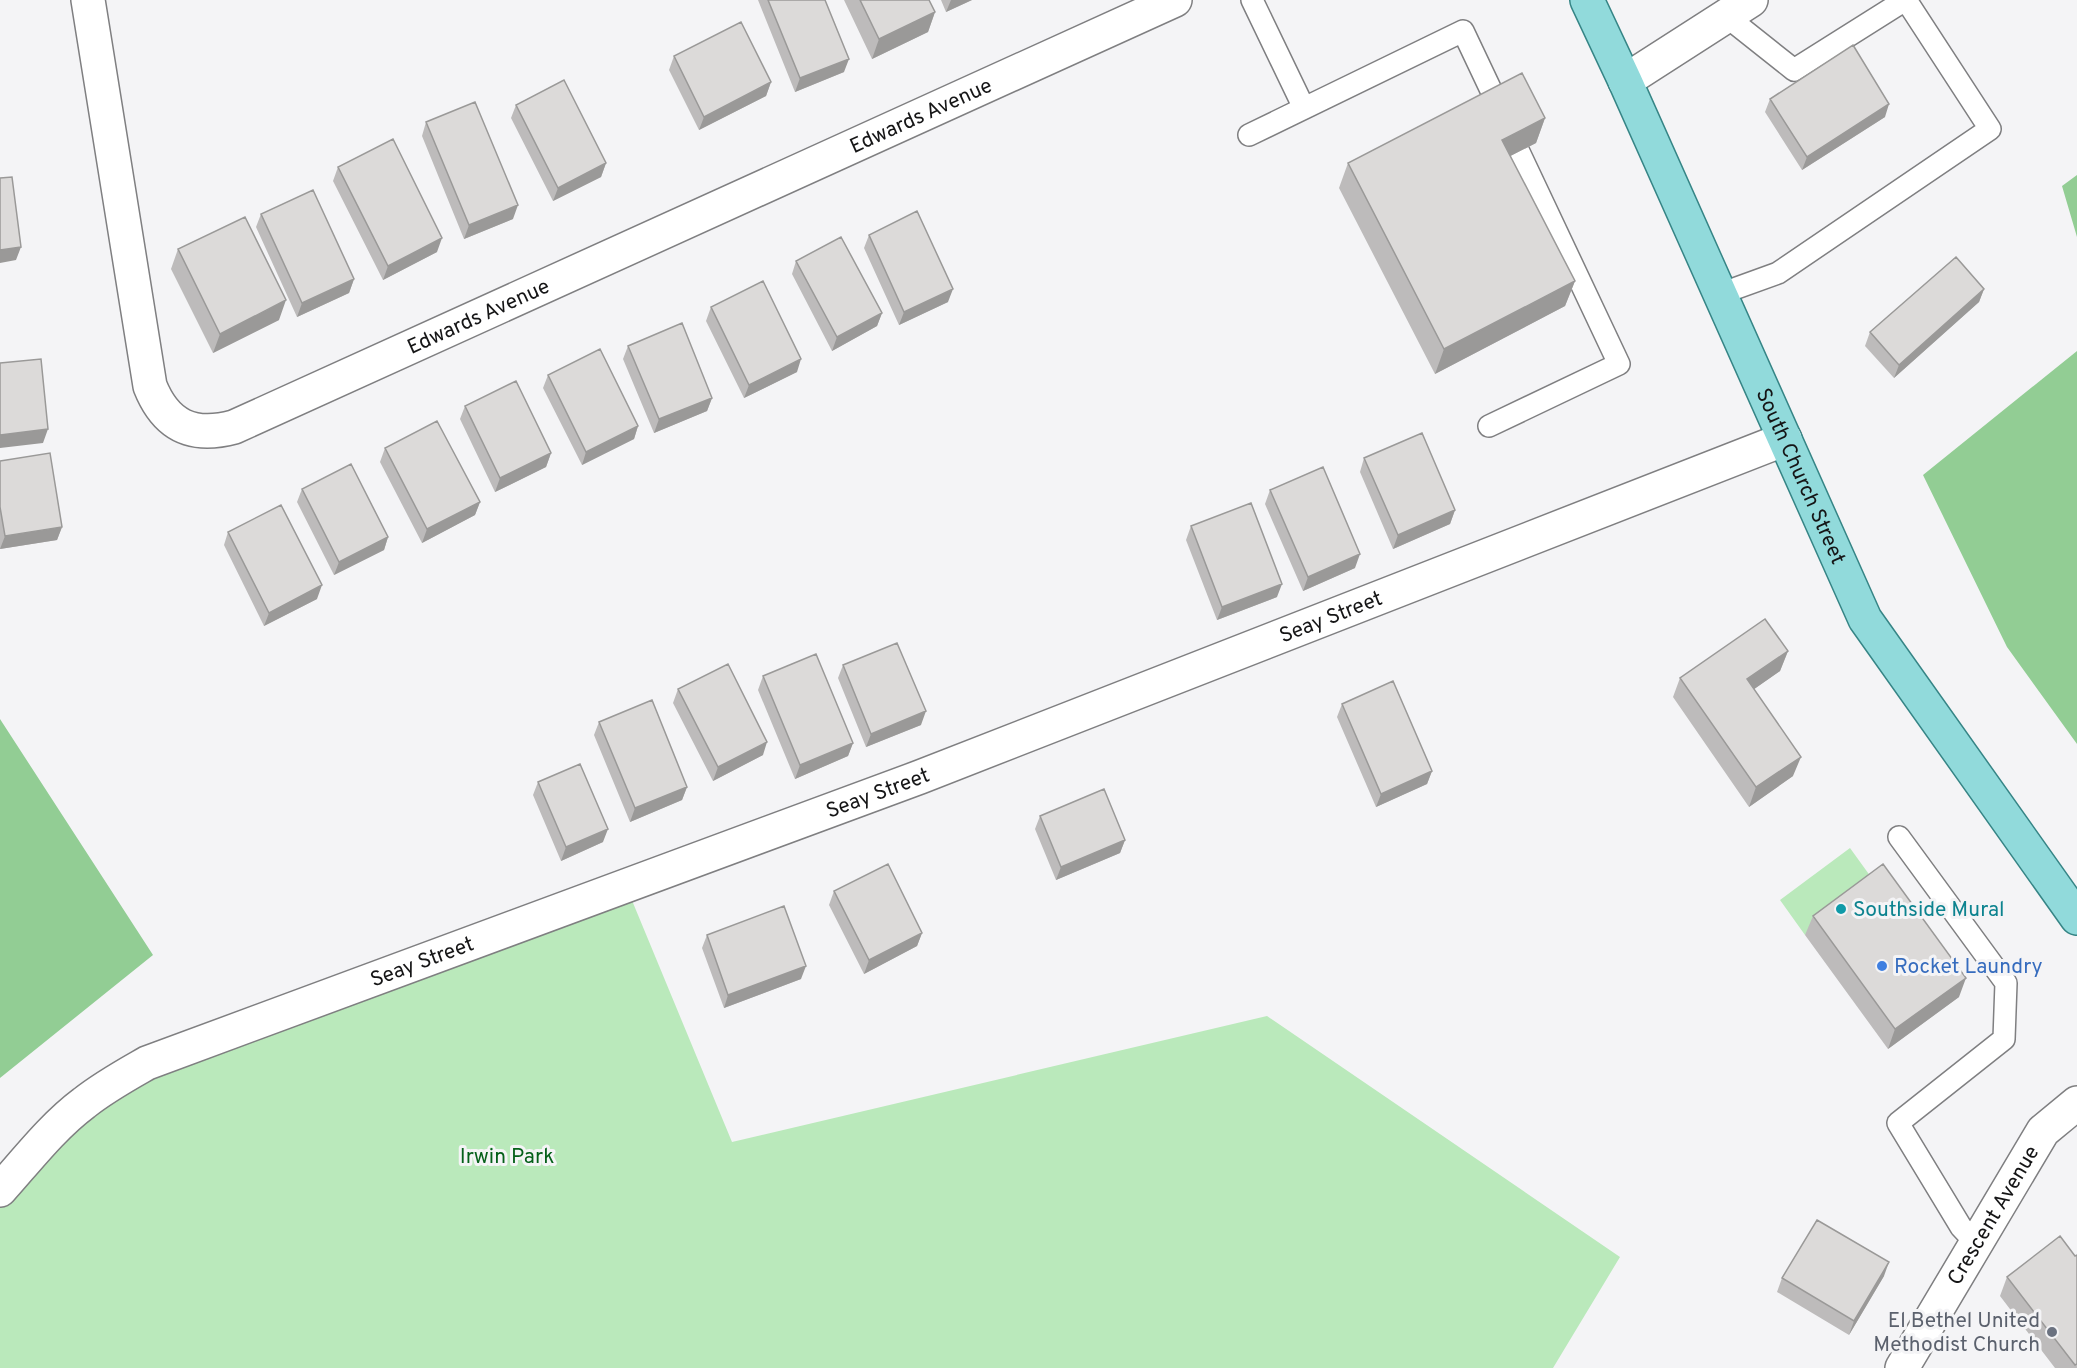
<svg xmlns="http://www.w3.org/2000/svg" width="2077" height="1368" font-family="Overpass,sans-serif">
	<rect width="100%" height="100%" fill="#f4f4f6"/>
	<!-- green -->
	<path fill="#bae9bb" d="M1850,848L1876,884L1805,935L1780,900Z
		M626,886L732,1142L1267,1016L1620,1257L1553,1368H0V1190L84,1103Z"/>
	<!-- forest -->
	<path fill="#92cd94" d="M2077,175V237L2062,186Z
		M2077,351V744L2007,647L1923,475Z
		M0,719L153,955L0,1078Z"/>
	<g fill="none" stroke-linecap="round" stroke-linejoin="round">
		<!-- service casing -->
		<g stroke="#7f7f81" stroke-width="24">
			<path id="service" d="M1252,0L1304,108
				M1726,16L1794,70L1905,0
				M1249,135L1463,31L1498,105
				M1720,294L1778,273L1990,129L1906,0
				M1489,426L1619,364L1519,152
				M1899,837L2006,983L2004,1039L1898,1123L1961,1227L1976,1243"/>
		</g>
		<!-- minor casing -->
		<g stroke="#7f7f81" stroke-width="36">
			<g id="minor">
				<path id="s1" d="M88,0L150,386C166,426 193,438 234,427L1175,0"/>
				<path d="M1625,81L1751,0"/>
				<path id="s2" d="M0,1190C27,1160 52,1127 84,1103C104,1087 126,1075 147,1063L920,777L1785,439"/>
			</g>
		</g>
		<!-- tertiary casing -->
		<g stroke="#7f7f81" stroke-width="36">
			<g id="tertiary">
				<path id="s3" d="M1902,1368L2043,1131L2077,1103"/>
			</g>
		</g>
		<!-- primary casing -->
		<g stroke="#368586" stroke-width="36">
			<g id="primary">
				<path id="s4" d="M1587,0L1625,81L1865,619L2077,918"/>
			</g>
		</g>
		<!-- service -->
		<use href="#service" stroke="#fff" stroke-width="21"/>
		<!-- minor -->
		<use href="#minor" stroke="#fff" stroke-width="33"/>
		<!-- tertiary -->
		<use href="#tertiary" stroke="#fff" stroke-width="33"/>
		<!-- primary -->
		<use href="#primary" stroke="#91dadb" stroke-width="33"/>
	</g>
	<!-- wall -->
	<path fill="#bdbbbb" d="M758,0H825L844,72L795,92Z
		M844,0H929L935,12L928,32L872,59Z
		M941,0H972L946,12Z
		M674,56L771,82L766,96L699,130L669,70Z
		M1770,99L1885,117L1802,170L1765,112Z
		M516,105L606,163L601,177L553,201L511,118Z
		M1545,118L1536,143L1510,156L1575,281L1565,306L1435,374L1339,188L1348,163Z
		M426,122L513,219L464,239L422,136Z
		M338,167L437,252L383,280L333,181Z
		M261,214L354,279L349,293L297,317L256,227Z
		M869,235L948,302L899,325L864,248Z
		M178,249L279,320L213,353L171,269Z
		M796,261L882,313L877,326L832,351L792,274Z
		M1984,289L1979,302L1894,378L1865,346L1870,332Z
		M711,307L797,372L744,398L706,321Z
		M628,346L712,398L707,411L654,433L623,359Z
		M548,375L638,426L634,439L582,465L543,388Z
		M465,406L551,453L546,467L495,492L460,419Z
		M385,448L480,502L475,515L422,543L380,462Z
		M1364,458L1455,510L1450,524L1393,549L1360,472Z
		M0,461L62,527L57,540L0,549Z
		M302,489L388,537L384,550L334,575L297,502Z
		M1270,490L1355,568L1303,591L1265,504Z
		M1191,526L1277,597L1217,620L1186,540Z
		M228,532L317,599L264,626L224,545Z
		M1788,651L1780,671L1754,689L1793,776L1749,807L1673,697L1680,678Z
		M843,665L921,725L866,747L838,678Z
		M763,676L853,743L848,756L795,779L758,690Z
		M678,689L763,755L713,781L673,703Z
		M1342,704L1432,771L1427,784L1376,807L1337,717Z
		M599,722L687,787L682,800L630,822L594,735Z
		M538,782L603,842L561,861L533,795Z
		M1040,816L1125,840L1120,853L1056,880L1035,829Z
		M834,891L922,933L917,946L864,974L829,905Z
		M1813,916L1959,997L1888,1049L1805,935Z
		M707,935L801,979L724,1008L702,948Z
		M2075,1256L2077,1368H2055L2000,1296L2007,1277Z
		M1884,1276L1849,1335L1777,1292L1782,1278Z"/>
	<!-- shaded-wall -->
	<path fill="#9a9998" d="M951,0H972L946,12Z
		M935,12L928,32L872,59L879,39Z
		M849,59L844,72L795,92L800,78Z
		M771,82L766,96L699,130L704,117Z
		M1889,104L1885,117L1802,170L1807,157Z
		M1545,118L1536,143L1493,165L1502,140Z
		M606,163L601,177L553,201L558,188Z
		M518,205L513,219L464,239L469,225Z
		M442,238L437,252L383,280L388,266Z
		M21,247L16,260L0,263V250Z
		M354,279L349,293L297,317L302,303Z
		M1575,281L1565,306L1435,374L1444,349Z
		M953,289L948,302L899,325L904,312Z
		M1984,289L1979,302L1894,378L1899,365Z
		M286,300L279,320L213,353L220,334Z
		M882,313L877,326L832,351L837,337Z
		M801,359L797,372L744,398L749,385Z
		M712,398L707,411L654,433L659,419Z
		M638,426L634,439L582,465L586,452Z
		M48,429L43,443L0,448V435Z
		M551,453L546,467L495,492L500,478Z
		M480,502L475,515L422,543L427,529Z
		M1455,510L1450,524L1393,549L1398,535Z
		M62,527L57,540L0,549L5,536Z
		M388,537L384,550L334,575L339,562Z
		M1360,554L1355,568L1303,591L1308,577Z
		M1282,584L1277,597L1217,620L1222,607Z
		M322,585L317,599L264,626L269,613Z
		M1788,651L1780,671L1740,699L1747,679Z
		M926,711L921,725L866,747L871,734Z
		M767,742L763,755L713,781L718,767Z
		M853,743L848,756L795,779L800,765Z
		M1801,757L1793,776L1749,807L1756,787Z
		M1432,771L1427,784L1376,807L1381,794Z
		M687,787L682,800L630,822L635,808Z
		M608,829L603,842L561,861L566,847Z
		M1125,840L1120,853L1056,880L1061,867Z
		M922,933L917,946L864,974L869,960Z
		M806,966L801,979L724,1008L728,995Z
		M1966,978L1959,997L1888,1049L1895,1029Z
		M1889,1262L1884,1276L1849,1335L1854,1321Z"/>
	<!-- building -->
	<path fill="#dcdad9" stroke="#9a9998" stroke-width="1.5" d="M768,0H825L849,59L800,78Z
		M860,0H929L935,12L879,39Z
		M741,22L771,82L704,117L674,56Z
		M1853,45L1889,104L1807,157L1770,99Z
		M1522,73L1545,118L1502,140L1575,281L1444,349L1348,163Z
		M564,80L606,163L558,188L516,105Z
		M475,102L518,205L469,225L426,122Z
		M393,139L442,238L388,266L338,167Z
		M12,177L21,247L0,250V178Z
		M313,190L354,279L302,303L261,214Z
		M917,211L953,289L904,312L869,235Z
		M245,217L286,300L220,334L178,249Z
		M841,237L882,313L837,337L796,261Z
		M1956,257L1984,289L1899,365L1870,332Z
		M763,281L801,359L749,385L711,307Z
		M682,323L712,398L659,419L628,346Z
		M600,349L638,426L586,452L548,375Z
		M41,359L48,429L0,435V363Z
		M516,381L551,453L500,478L465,406Z
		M437,421L480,502L427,529L385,448Z
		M1422,433L1455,510L1398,535L1364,458Z
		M50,453L62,527L5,536L0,507V461Z
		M351,464L388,537L339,562L302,489Z
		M1323,467L1360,554L1308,577L1270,490Z
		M1251,503L1282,584L1222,607L1191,526Z
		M281,505L322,585L269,613L228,532Z
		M1765,619L1788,651L1747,679L1801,757L1756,787L1680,678Z
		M897,643L926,711L871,734L843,665Z
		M816,654L853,743L800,765L763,676Z
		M728,664L767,742L718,767L678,689Z
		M1393,681L1432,771L1381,794L1342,704Z
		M652,700L687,787L635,808L599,722Z
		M580,764L608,829L566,847L538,782Z
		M1104,789L1125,840L1061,867L1040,816Z
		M888,864L922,933L869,960L834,891Z
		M1883,864L1966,978L1895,1029L1813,916Z
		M784,906L806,966L728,995L707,935Z
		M1817,1220L1889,1262L1854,1321L1782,1278Z
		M2060,1236L2075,1256L2077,1255V1364L2075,1365L2007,1277Z"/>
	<!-- markers -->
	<circle fill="#0f9aa8" stroke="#f4f4f6" stroke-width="2" cx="1841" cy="909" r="6"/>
	<circle fill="#3f7fe0" stroke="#f4f4f6" stroke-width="2" cx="1882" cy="966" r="6"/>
	<circle fill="#6b7280" stroke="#f4f4f6" stroke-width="2" cx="2052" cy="1332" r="6"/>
	<g text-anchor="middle" stroke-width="6" stroke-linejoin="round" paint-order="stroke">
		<!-- street labels -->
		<g font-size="21" fill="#151516" stroke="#f4f4f6">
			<text dy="7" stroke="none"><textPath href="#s1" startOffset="1250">Edwards Avenue</textPath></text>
			<text dy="7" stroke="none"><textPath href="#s1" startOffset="764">Edwards Avenue</textPath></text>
			<text dy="7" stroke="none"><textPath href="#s4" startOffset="522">South Church Street</textPath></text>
			<text dy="7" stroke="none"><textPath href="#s2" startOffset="1461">Seay Street</textPath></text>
			<text dy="7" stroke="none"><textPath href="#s2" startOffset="975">Seay Street</textPath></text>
			<text dy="7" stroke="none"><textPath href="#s2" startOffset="489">Seay Street</textPath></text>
			<text dy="7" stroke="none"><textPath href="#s3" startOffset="178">Crescent Avenue</textPath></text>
		</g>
		<!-- culture labels -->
		<g font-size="21" fill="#0d838f" stroke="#f4f4f6" text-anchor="start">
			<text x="1853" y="916">Southside Mural</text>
		</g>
		<!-- shop labels -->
		<g font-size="21" fill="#366cbe" stroke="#f4f4f6" text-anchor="start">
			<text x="1894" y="973">Rocket Laundry</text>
		</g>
		<!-- park labels -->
		<g font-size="21" fill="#05601a" stroke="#f4f4f6">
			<text x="507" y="1163">Irwin Park</text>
		</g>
		<!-- worship labels -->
		<g font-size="21" fill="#5b616d" stroke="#f4f4f6" text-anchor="end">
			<text x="2040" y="1327">El Bethel United<tspan x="2040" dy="24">Methodist Church</tspan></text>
		</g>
	</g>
</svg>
